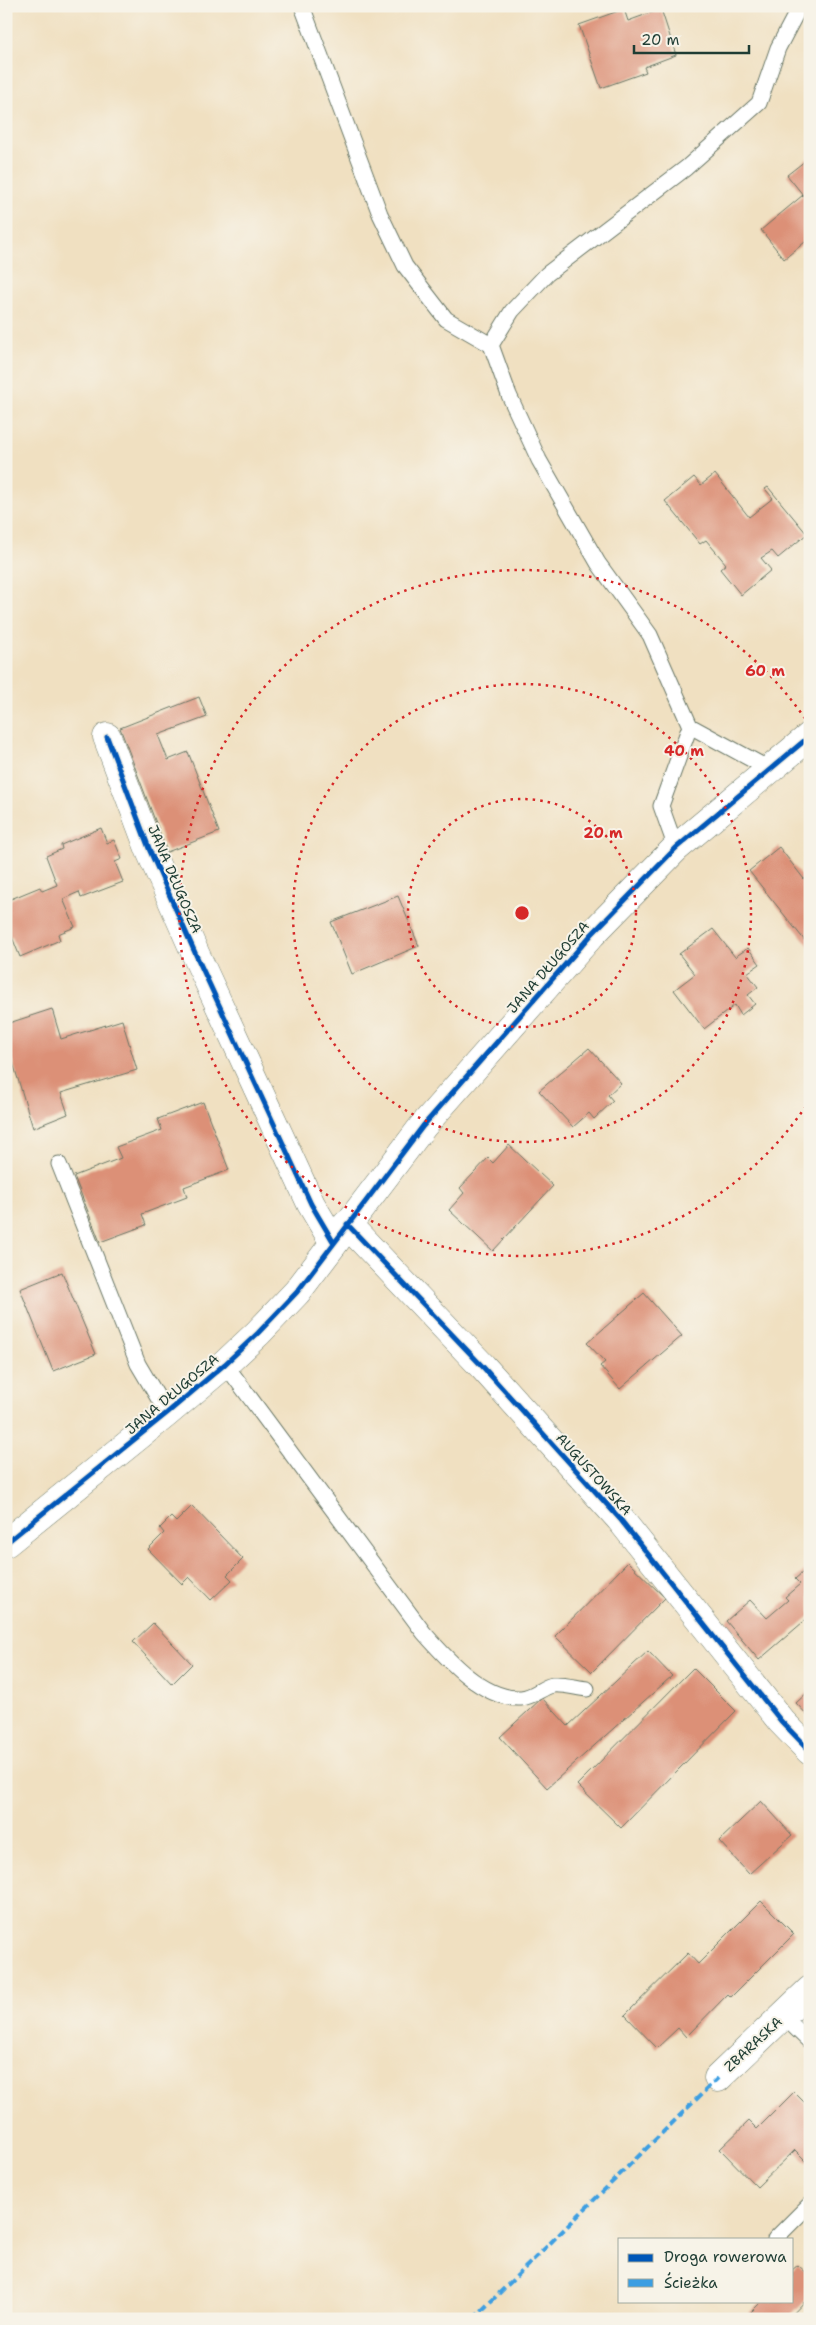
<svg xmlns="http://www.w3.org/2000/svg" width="816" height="2325" font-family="'Shantell Sans',sans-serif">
	<rect width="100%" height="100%" fill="#f7f3e8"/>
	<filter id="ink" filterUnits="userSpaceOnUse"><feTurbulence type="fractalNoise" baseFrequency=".02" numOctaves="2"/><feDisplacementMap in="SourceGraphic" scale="10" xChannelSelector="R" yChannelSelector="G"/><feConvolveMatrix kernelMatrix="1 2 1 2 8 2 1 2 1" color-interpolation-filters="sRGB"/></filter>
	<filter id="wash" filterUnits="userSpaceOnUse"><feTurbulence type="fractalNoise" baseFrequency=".0096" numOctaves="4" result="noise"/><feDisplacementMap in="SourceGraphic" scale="20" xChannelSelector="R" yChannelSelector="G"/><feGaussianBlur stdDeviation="1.12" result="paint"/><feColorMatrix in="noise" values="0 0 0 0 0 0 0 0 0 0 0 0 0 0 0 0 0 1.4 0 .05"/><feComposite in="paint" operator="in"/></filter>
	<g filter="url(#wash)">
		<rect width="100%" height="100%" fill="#f0e0c1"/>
		<g id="blocks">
			<!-- building -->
			<path fill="#dc9077" d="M624,9L628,21L661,9L676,55L644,67L646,72L601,88L579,25Z
				M810,157V238L784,259L761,230L803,195L787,175Z
				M715,474L749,517L773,498L765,489L768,487L807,534L778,558L772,551L761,558L771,570L741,595L720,569L726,564L706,540L700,544L665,501L694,477L701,485Z
				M199,697L207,717L158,735L168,760L188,752L219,832L167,852L120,728Z
				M101,828L107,843L114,840L122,859L115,862L123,882L81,898L79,892L63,899L75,927L58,934L60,940L20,957L12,937L6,939V901L40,887L42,891L57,885L46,856L62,849L61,845Z
				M779,847L804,879L810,875V947L749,871Z
				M398,896L419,946L352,974L331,922Z
				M713,929L735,957L748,948L760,964L747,973L758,987L748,995L755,1004L741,1015L735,1005L704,1029L674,990L695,974L679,954Z
				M52,1009L61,1039L122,1020L137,1070L61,1093L68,1114L33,1128L6,1040V1024Z
				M589,1048L621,1083L608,1095L613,1101L594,1119L589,1113L573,1127L539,1091Z
				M203,1102L229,1170L184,1187L187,1197L142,1214L146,1225L100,1242L74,1176L121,1158L116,1147L162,1130L158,1119Z
				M509,1145L553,1186L493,1251L449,1210L464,1193L460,1188L488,1158L493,1163Z
				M62,1272L96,1354L53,1371L20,1289Z
				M644,1293L682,1336L620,1389L600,1366L605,1362L587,1343Z
				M192,1506L243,1559L227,1575L232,1580L211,1600L189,1577L182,1584L148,1549L164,1533L160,1528L171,1517L176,1522Z
				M628,1562L665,1598L592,1672L555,1636Z
				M810,1566V1616L759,1660L726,1621L750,1600L767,1618L788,1600L785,1597L800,1584L795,1579Z
				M153,1623L192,1664L172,1684L133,1642Z
				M648,1651L672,1676L547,1788L500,1737L542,1698L568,1726Z
				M693,1668L736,1711L621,1828L577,1785Z
				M810,1690V1718L796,1703Z
				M761,1801L792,1835L749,1874L719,1841Z
				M761,1901L794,1934L731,1997L728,1994L686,2037L678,2028L657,2048L625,2015L688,1953L698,1964Z
				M794,2092L810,2108V2162L808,2163L795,2150L757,2187L720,2149L749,2121L757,2129Z
				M798,2265L810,2276V2296L788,2319H744L762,2301H792V2270Z"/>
		</g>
	</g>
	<g filter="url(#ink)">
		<use href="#blocks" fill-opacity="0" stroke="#687665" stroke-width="1"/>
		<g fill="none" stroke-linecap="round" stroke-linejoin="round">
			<!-- lane casing -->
			<g stroke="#687665" stroke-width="17">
				<path id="lane" d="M302,6L380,214L405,266L446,319L491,345
					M690,726L771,770
					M676,848L661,806L690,726L650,635L598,563L539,460L509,395L491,345L512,311L547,274L686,168L759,103L778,48L800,6
					M59,1164L138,1364L167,1413
					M225,1364L424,1633C446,1658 483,1700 521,1698C534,1697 542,1687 553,1685C563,1684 577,1688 587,1689
					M783,2016L810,2042
					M775,2239L810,2204"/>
			</g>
			<!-- street casing -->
			<g stroke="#687665" stroke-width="29">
				<path id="street" d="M107,737L150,851L196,955L311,1204L334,1243
					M347,1224L483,1367L620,1519L781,1721L810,1751
					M718,2078L810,1990"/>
			</g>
			<!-- secondary casing -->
			<g stroke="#687665" stroke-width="29">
				<path id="secondary" d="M6,1543L167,1413L225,1364L258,1333L297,1292L423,1126L592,934L676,848L810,736"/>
			</g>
			<!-- lane -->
			<use href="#lane" stroke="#fff" stroke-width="15"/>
			<!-- street -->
			<use href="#street" stroke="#fff" stroke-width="28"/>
			<!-- secondary -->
			<use href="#secondary" stroke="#fff" stroke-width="28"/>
			<!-- quiet -->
			<path stroke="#3c9ee2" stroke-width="4" stroke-dasharray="8 4" stroke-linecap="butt" d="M473,2319L718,2078"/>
			<!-- cycleway casing -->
			<g stroke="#f7f3e8" stroke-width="8">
				<path id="cycleway" d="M107,737L150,851L196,955L311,1204L334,1243
					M347,1224L483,1367L620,1519L781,1721L810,1751
					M6,1543L167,1413L225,1364L258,1333L297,1292L423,1126L592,934L676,848L810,736"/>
			</g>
			<!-- cycleway -->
			<use href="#cycleway" stroke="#0057b8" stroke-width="5"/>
		</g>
	</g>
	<!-- distance rings -->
	<g fill="none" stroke="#d62828" stroke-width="2.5" stroke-dasharray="2.5 5">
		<circle cx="522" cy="913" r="114"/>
		<circle cx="522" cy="913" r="229"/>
		<path d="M810 1100A343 343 0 1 1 810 726"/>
	</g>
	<g text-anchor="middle" stroke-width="4" stroke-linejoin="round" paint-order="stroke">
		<!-- street labels -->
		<g font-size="14" fill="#1f3d34" stroke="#f7f3e8">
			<text transform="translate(175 879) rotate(67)" y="5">JANA DŁUGOSZA</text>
			<text transform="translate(548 967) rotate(-49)" y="5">JANA DŁUGOSZA</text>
			<text transform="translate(172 1394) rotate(-40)" y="5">JANA DŁUGOSZA</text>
			<text transform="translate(594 1474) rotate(48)" y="5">AUGUSTOWSKA</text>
			<text transform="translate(753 2044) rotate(-43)" y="5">ZBARASKA</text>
		</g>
	</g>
	<circle cx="522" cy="913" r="8" fill="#d62828" stroke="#f7f3e8" stroke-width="2.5"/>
	<g font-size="15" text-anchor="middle" font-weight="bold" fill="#d62828" stroke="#f7f3e8" stroke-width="4" stroke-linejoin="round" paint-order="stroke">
		<text x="765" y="676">60 m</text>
		<text x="684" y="756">40 m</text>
		<text x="603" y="838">20 m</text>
	</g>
	<!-- margin -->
	<rect width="816" height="2325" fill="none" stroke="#f7f3e8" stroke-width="25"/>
	<!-- legend -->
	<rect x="618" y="2238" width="175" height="65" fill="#f7f3e8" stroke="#a1aaa0"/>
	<rect x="628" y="2254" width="25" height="8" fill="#0057b8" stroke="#a1aaa0"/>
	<text x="664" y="2262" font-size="15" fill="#1f3d34">Droga rowerowa</text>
	<rect x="628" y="2279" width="25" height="8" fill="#3c9ee2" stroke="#a1aaa0"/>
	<text x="664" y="2288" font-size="15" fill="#1f3d34">Ścieżka</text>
	<!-- scale -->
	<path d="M634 45v8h115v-8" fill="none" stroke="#1f3d34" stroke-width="2.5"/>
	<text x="641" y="45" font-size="15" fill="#1f3d34" stroke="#f7f3e8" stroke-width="4" paint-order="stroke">20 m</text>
</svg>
